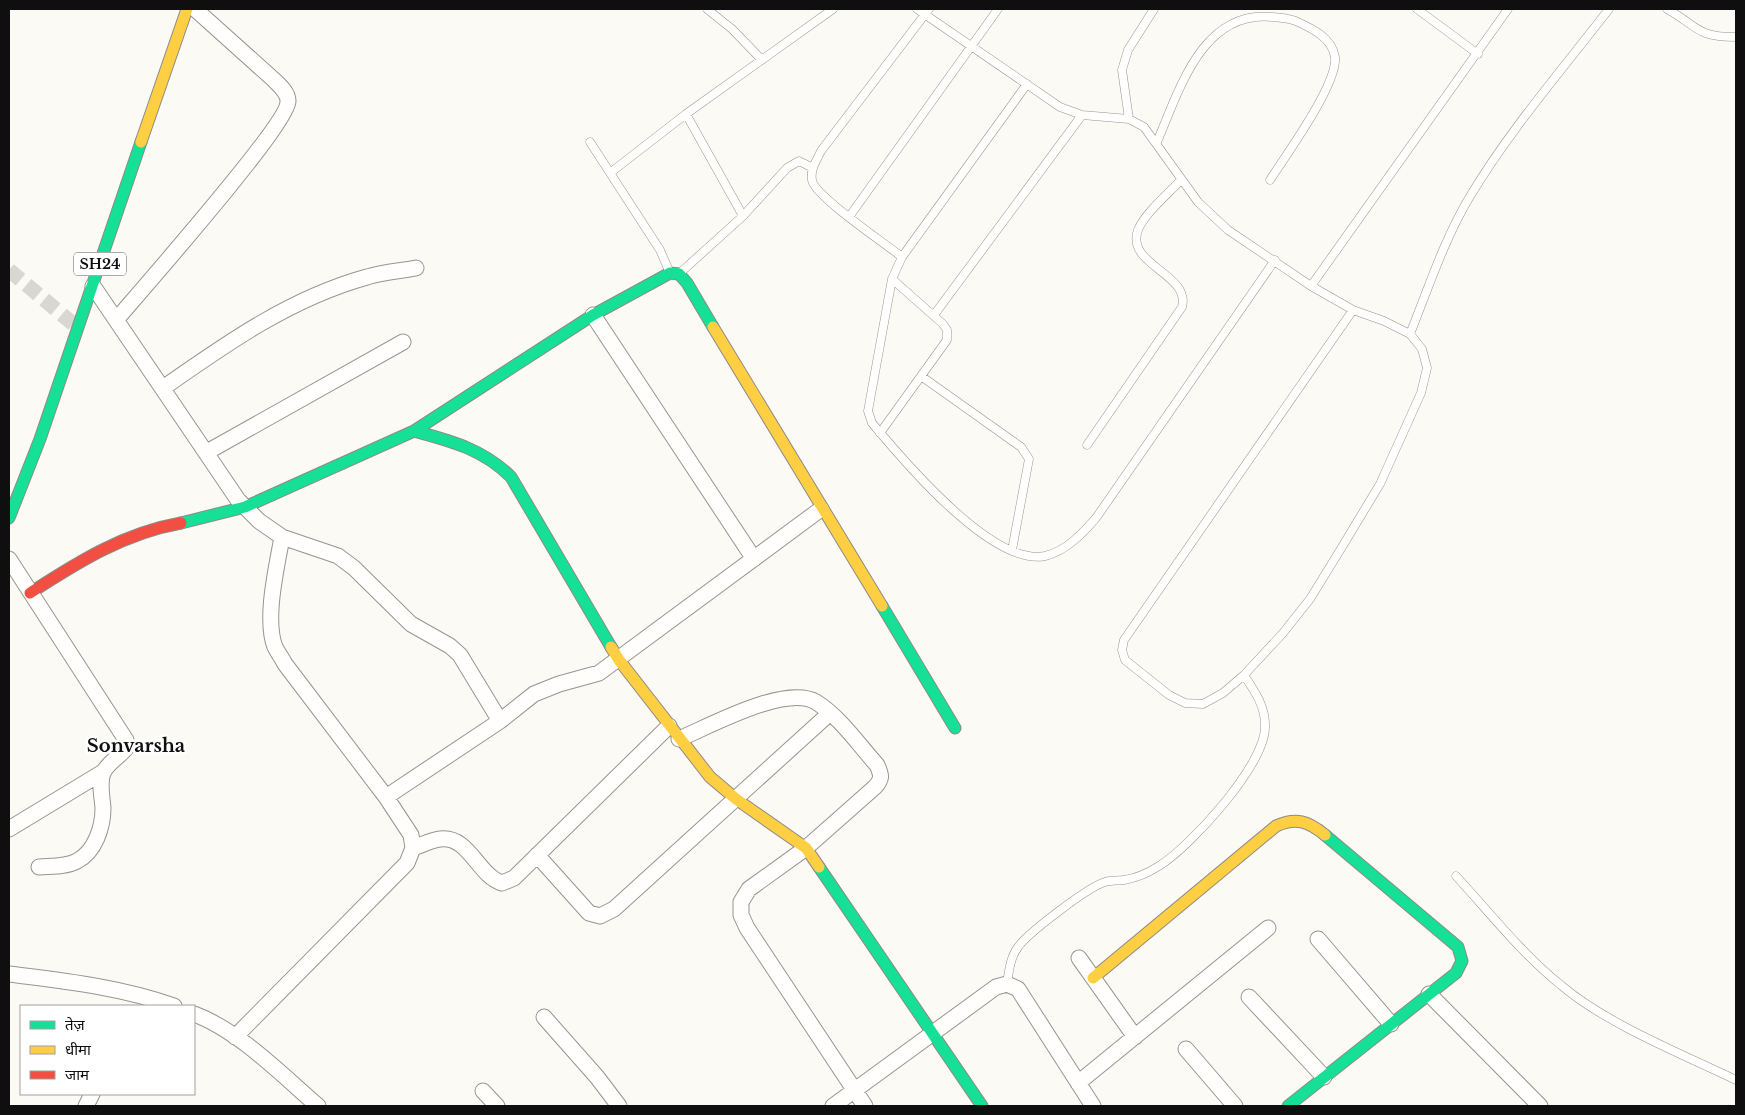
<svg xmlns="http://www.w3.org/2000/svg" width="1745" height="1115" font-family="'Libre Baskerville','Noto Sans Devanagari',serif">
	<rect width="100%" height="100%" fill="#fcfaf4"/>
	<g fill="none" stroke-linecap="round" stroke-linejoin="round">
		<!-- street-tunnel -->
		<path stroke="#d8d7d2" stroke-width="15" stroke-dasharray="15 8" stroke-linecap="butt" d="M9,270L78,328"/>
		<!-- lane casing -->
		<g stroke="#969592" stroke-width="9">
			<path id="lane" d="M707,9L732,29L762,60
				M917,9L1060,107L1082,115L1129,119L1144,127L1198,202L1228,230L1311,286L1353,310L1384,321L1410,334L1422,349L1427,368L1421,393L1380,484L1342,547L1310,599L1283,633L1244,675L1223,693L1203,704L1185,703L1169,695L1125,660L1122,650L1124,640L1353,310
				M1417,9L1478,54
				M1667,9C1698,26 1695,37 1736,37
				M1027,84L902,257L892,279L868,411L872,423C902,459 992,567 1045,556C1066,551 1082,534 1096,518L1275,260
				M686,114L743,216
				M1129,119L1122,70L1128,50L1154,9
				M590,142L660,250L670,273
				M1157,142C1179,91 1202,9 1273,17C1282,18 1290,18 1298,22C1313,29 1332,38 1335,57C1338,84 1286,155 1270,180
				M610,173L686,114L833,9
				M849,217L998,9
				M902,257C886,244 814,196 812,180C810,169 817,160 821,151L929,9
				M680,273L743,216L787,168L799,161L813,168
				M1311,286L1508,9
				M934,315L1082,115
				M1410,334C1428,289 1444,240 1469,198C1509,131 1561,71 1609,9
				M921,376L1021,447L1029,459L1012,550
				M880,433L947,340V330L943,324L892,279
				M1087,445L1182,307C1191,274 1125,265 1138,230C1144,214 1169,193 1181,180
				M1456,876C1490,913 1523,955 1562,986C1607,1024 1682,1054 1736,1080
				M1007,984C1009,971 1010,958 1018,947C1028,933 1088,887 1105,882C1111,880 1118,881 1124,880C1137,878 1148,873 1159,866C1191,846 1265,765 1265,727C1266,707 1254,690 1244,675"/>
		</g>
		<!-- street casing -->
		<g stroke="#969592" stroke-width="17">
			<path id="street" d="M93,286L238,500L259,521L282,537L338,556L354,568L411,624L450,646L460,655L500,721
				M593,315L754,559
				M116,320C139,293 289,123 288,101C288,92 279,85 273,79L195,9
				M163,388C227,343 291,298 367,277C383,272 400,271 416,268
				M207,452L403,342
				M9,559L126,740L127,747C120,757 108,762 103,773C99,783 102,796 103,808C103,827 95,852 77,861C66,867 51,866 39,867
				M679,739C710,726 786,684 816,702C840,717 859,745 877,765C882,776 882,779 875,787L806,848L749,889L741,902V915L747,928L865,1106
				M386,797L500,721L534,694L559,684L599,673L821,509
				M9,829L103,772
				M413,848C422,845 431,840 440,839C469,835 478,876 502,883L514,878L669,726
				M537,855L589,913L600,916L614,909L830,713
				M1318,939L1391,1024
				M1079,958L1135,1037
				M9,974C65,981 121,987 174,1006
				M1429,994L1540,1106
				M1249,997L1324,1077
				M194,1014C238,1030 282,1075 318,1106
				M544,1017L597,1077L619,1106
				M235,1037L407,863L413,848L411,835L386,797L285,664C282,658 278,653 275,647C264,619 277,566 282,537
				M1186,1049L1235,1106
				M1078,1083L1268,928
				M483,1091L497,1106
				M86,1106L92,1094
				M833,1106L996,987L1007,984L1018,989L1093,1106"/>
		</g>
		<!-- fast casing -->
		<g stroke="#8c8b89" stroke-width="13">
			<path id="fast" d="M414,431C451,441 483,449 511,477L611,647
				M9,518L40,439L141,142
				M181,523L245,507L414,431L593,315L670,273L679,274L687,283L713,327
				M882,606L955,728
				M819,867L982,1106
				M1288,1106L1456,973L1462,961L1458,947L1325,835"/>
		</g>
		<!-- slow casing -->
		<g stroke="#8c8b89" stroke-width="13">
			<path id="slow" d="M141,142L187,9
				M713,327L882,606
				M611,647L619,660L710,777L736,799L806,848L819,867
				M1093,978L1276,826C1296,817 1308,821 1325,835"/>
		</g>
		<!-- jam casing -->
		<g stroke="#8c8b89" stroke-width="13">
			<path id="jam" d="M30,593C78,562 124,533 181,523"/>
		</g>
		<!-- lane -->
		<use href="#lane" stroke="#fffefd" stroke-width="8"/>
		<!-- street -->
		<use href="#street" stroke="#fffefd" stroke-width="15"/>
		<!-- fast -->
		<use href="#fast" stroke="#16e098" stroke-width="11"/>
		<!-- slow -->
		<use href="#slow" stroke="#ffcf43" stroke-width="11"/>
		<!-- jam -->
		<use href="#jam" stroke="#f24e42" stroke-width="11"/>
	</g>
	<g text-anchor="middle" stroke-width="5" stroke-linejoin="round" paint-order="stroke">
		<!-- shield labels -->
		<rect fill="#fff" stroke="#575757" stroke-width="1" x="74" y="252.5" width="52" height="23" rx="4"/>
		<g font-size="14" font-weight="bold" fill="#0f0f0f">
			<text x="100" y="269">SH24</text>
		</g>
		<!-- quarter labels -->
		<g font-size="18" font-weight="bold" fill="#0f0f0f" stroke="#fff">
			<text x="136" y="752">Sonvarsha</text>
		</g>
	</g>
	<!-- border -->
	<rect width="1745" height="1115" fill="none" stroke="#0f0f0f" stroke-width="20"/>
	<!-- legend -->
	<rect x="20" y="1005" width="175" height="90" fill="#ffffff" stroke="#9f9f9f"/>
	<rect x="30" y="1021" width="25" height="8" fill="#16e098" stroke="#9f9f9f"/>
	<text x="65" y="1030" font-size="15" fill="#0f0f0f">तेज़</text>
	<rect x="30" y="1046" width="25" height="8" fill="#ffcf43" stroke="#9f9f9f"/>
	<text x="65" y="1055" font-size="15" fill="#0f0f0f">धीमा</text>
	<rect x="30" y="1071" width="25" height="8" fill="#f24e42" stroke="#9f9f9f"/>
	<text x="65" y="1080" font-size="15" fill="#0f0f0f">जाम</text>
</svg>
